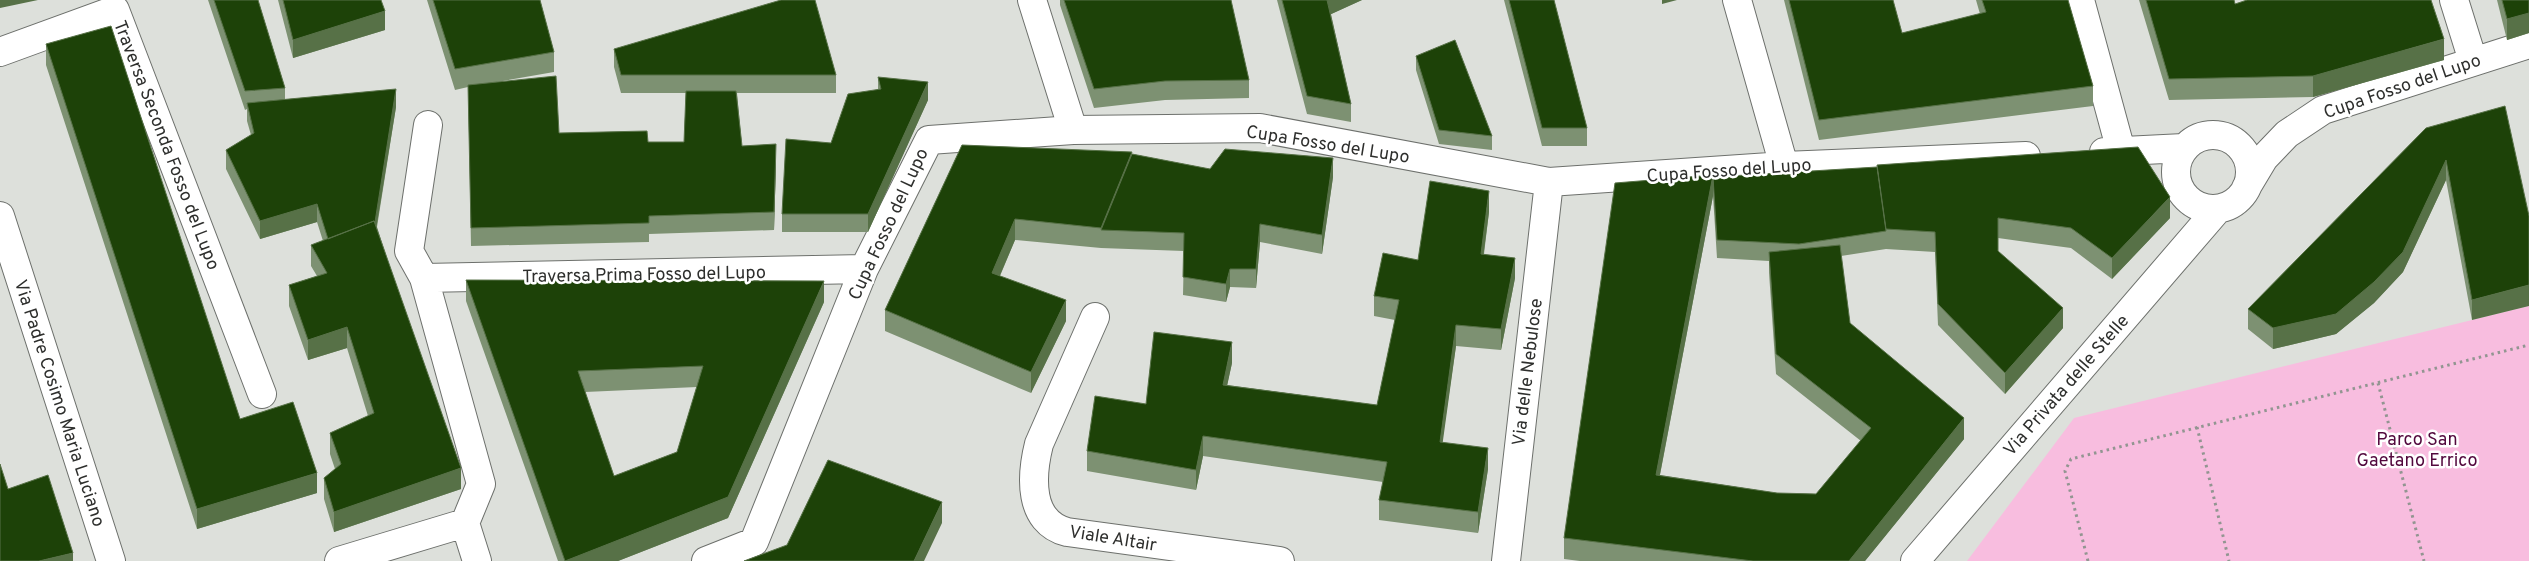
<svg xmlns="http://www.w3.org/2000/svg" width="2529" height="561" font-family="Overpass,sans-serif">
	<rect width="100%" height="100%" fill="#dde0db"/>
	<!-- green -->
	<path fill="#f8bddf" d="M2529,306V561H1967L2074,418Z"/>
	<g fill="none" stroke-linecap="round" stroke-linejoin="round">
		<!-- pedestrian casing -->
		<g stroke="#6d706c" stroke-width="30">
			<path id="pedestrian" d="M1032,0L1073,130"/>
		</g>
		<!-- minor casing -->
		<g stroke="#6d706c" stroke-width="30">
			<path id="minor" d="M1737,0L1784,166
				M2080,0L2121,151
				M2454,0L2473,61
				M0,52L115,10L262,394
				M428,125L409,251L424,278L481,484L465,523
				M2176 172a37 37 0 1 1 74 0a37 37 0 1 1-74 0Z
				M2104,152L2184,148
				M2246,188L2264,158L2287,134L2323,110L2529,44
				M0,216L111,561
				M424,278L864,269
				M1095,317L1039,444C1031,476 1028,522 1067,532L1280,561
				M339,561L465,523L477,561
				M706,561L754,542L864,269L929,140L1073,130L1260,128L1549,182L1784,166L2026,156
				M1506,561L1549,182
				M1915,561L2217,210"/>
		</g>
		<!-- path -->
		<path stroke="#929591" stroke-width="3" stroke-dasharray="2.5 4" stroke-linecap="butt" d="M2378,383L2424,561
			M2197,427L2229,561
			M2088,561L2065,471L2071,459L2529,345"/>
		<!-- pedestrian -->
		<use href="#pedestrian" stroke="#fff" stroke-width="28"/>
		<!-- minor -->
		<use href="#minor" stroke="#fff" stroke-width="28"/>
	</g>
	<!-- wall -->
	<path fill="#7d9172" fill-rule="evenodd" d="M208,0H258L285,88V99L396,107L377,227L461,489L334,532L324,499V478L335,469L330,454V433L368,416L347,348L308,360L289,306V285L317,276L311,266V245L323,241L317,222L260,239L226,169V150L251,135L247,121V109L245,110Z
		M278,0H381L385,30L293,58Z
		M427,0H540L554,52V72L497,82L559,133L648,142H684L686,93H621L614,67V49L836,75V93H737L742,146L776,162L774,230L649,234V242L471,246L468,87L455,90Z
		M1060,0H1231L1249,80V98L1165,100L1094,108L1060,5Z
		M1277,0H1362L1331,14L1351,104V122L1307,114Z
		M1504,0H1554L1587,128V146H1542Z
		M1784,0H1893L1902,33L1980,14L1976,0H2068L2093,86V106L1819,140Z
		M2139,0H2234L2235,4L2444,60L2313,97L2169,100Z
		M2497,0H2529V33L2507,40Z
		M46,44L240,419L317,493L197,529L46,65Z
		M1416,56L1492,136V150L1439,144L1416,70Z
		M878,77L928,100L868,232H782V214L831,143L878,90Z
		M2505,106L2472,320L2446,180L2403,272L2374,303L2336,334L2273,349L2248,329V309Z
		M962,145L1132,154L1210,169L1333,177L1322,254L1260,242L1256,288L1230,287L1226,302L1183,295L1184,251L1101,248L1015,240L1000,276L1066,321L1031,393L885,331V310Z
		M1713,177L2170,218L2112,279L2071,248L1998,238V251L2063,328L2005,394L1938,325L1935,252L1886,249L1841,256L1850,323L1964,439L1865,561H1580L1564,559V538ZM1713,196L1717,258L1769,261V273L1776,374L1861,441L1816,494L1777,493L1660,475Z
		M1489,212L1484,254L1515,278L1501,350L1456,346L1442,442L1488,469L1478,533L1379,520V500L1383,482L1203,456L1196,490L1087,471V451L1146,404L1232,363L1227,385L1377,405L1395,320L1374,316V296L1418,260Z
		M466,280L824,302L728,518L618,561H558L466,301ZM697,387L677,452L614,476L585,392Z"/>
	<!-- shaded-wall -->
	<path fill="#577147" d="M0,0H38L0,8Z
		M1327,0H1362L1327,16Z
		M1662,0H1677L1662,4Z
		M385,11V30L293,58V40Z
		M2529,13V33L2507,40V19Z
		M2444,39V60L2313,97V76Z
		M928,82V100L868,232V214Z
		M396,89V107L374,242L329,241Z
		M776,144V162L774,230V212Z
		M1132,152V173L1101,230V228Z
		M1333,158V177L1322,254V235Z
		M2446,160V180L2403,272L2374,303L2336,334L2273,349V328Z
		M1713,175V196L1656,495V475Z
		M1489,191V212L1481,274V254Z
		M2170,197V218L2112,279V258Z
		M317,204V222L260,239V221Z
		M1015,219V240L992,294V273Z
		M1260,224V242L1256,288V269Z
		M1515,258V278L1501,350V329Z
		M1230,269V287L1226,302V284Z
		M824,281V302L728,518L618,561H565L728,497Z
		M2529,285V306L2472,320V300Z
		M1066,300V321L1031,393V372Z
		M2063,308V328L2005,394V373Z
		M1456,325V346L1440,462V442Z
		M347,327V348L308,360V340Z
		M1232,342V363L1223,405V385Z
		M1964,418V439L1865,561H1849Z
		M1203,436V456L1196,490V470Z
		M1488,448V469L1478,533V512Z
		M461,468V489L334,532V512Z
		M317,473V493L197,529V509Z
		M942,502V523L924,561H914Z
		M73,553V561H39Z"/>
	<!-- building -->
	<path fill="#1d4208" stroke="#577147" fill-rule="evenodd" d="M214,0H258L285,88L245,91Z
		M283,0H381L385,11L293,40Z
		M433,0H540L554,52L455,69Z
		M781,0H815L836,75H621L614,49Z
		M1064,0H1231L1249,80L1165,81L1094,89Z
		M1282,0H1327L1351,104L1307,96Z
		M1509,0H1554L1587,128H1542Z
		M1789,0H1893L1902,33L1986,12L1982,0H2068L2093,86L1819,120Z
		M2146,0H2234L2235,4L2247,0H2431L2444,39L2313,76L2169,79Z
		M2502,0H2529V13L2507,19Z
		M111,26L240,419L293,402L317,473L197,509L46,44Z
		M1455,40L1492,136L1439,130L1416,56Z
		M556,76L559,133L647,131L648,142H684L686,91H736L742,146L776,144L774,212L649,216V223L471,228L468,85Z
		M878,77L928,82L868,214H782L786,139L831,143L848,94L881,89Z
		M396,89L375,222L374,221L328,239L317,204L260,221L226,150L254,133L247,103Z
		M2505,106L2529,216V285L2472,300L2446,160L2403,252L2374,282L2336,314L2273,328L2248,309L2426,128Z
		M962,145L1132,152L1101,228L1015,219L992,273L1066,300L1031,372L885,310Z
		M2138,147L2170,197L2112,258L2071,228L1998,218V251L2063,308L2005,373L1938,304L1935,232L1886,229L1877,165Z
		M1225,149L1333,158L1322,235L1260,224L1256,269H1230L1226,284L1183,277L1184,233L1101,230L1132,154L1210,169Z
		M1877,167L1886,231L1799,244L1717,240L1713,177Z
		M1713,175L1656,475L1777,493L1816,494L1871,428L1776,354L1769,252L1840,245L1850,323L1964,418L1849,561H1753L1564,538L1615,183Z
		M1430,181L1489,191L1481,254L1515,258L1501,329L1456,325L1440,442L1488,448L1478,512L1379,500L1387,462L1203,436L1196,470L1087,451L1095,396L1146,404L1154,332L1232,342L1223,385L1377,405L1399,300L1374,296L1383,253L1418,260Z
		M374,221L461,468L334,512L324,478L341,464L330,433L374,413L347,327L308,340L289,285L327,273L311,245Z
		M466,280L824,281L728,497L565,561ZM703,366L677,452L614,476L578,371Z
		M828,460L942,502L914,561H744L787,545Z
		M0,464L8,489L48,475L73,553L39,561H0Z"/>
	<g text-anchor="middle" stroke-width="5" stroke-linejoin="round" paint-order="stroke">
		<!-- street labels -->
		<g font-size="18" fill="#2e2f2d" stroke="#fff">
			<text transform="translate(2402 86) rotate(-19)" y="6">Cupa Fosso del Lupo</text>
			<text transform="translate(1328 144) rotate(9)" y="6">Cupa Fosso del Lupo</text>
			<text transform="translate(167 145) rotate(69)" y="6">Traversa Seconda Fosso del Lupo</text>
			<text transform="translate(1729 170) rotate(-4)" y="6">Cupa Fosso del Lupo</text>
			<text transform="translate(888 224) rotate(-65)" y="6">Cupa Fosso del Lupo</text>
			<text transform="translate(644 274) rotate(-1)" y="6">Traversa Prima Fosso del Lupo</text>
			<text transform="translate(1527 372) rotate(-83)" y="6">Via delle Nebulose</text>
			<text transform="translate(2066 385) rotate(-49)" y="6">Via Privata delle Stelle</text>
			<text transform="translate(60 403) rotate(72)" y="6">Via Padre Cosimo Maria Luciano</text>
			<text transform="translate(1113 538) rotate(9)" y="6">Viale Altair</text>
		</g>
		<!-- park labels -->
		<g font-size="18" fill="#52083d" stroke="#fff">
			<text x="2417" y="445">Parco San<tspan x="2417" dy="21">Gaetano Errico</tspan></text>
		</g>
	</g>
</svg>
